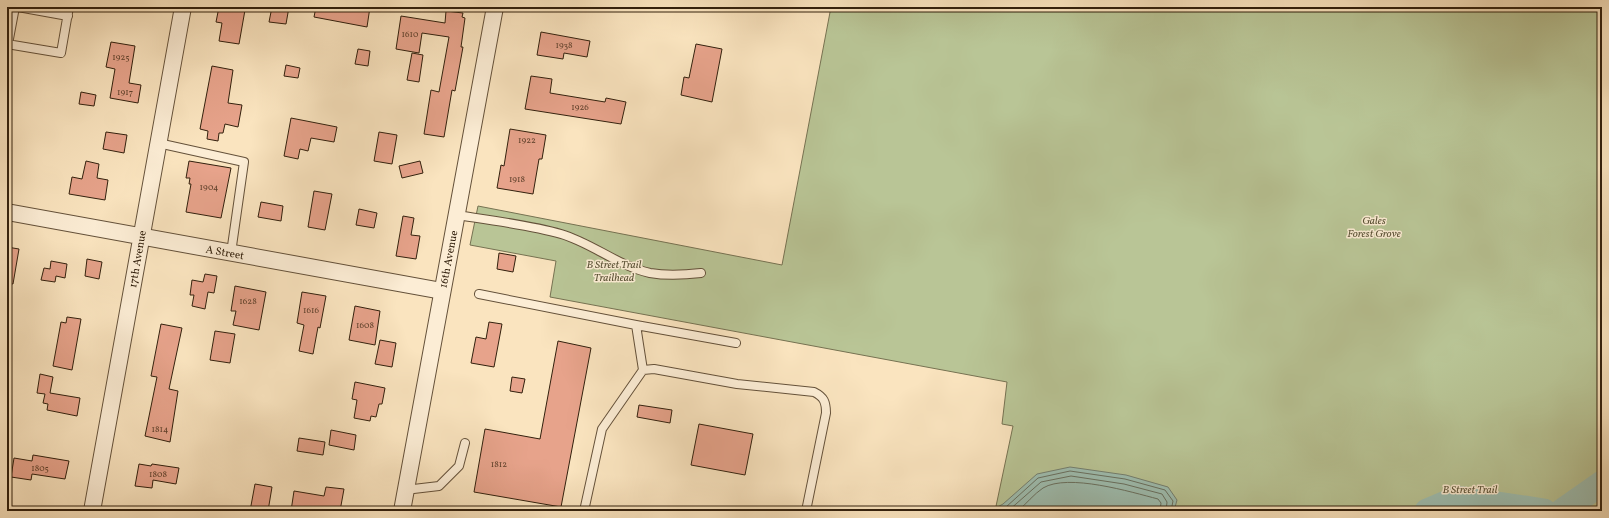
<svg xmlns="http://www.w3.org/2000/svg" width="1609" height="518" font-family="Vollkorn,serif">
	<rect width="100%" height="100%" fill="#fae4bf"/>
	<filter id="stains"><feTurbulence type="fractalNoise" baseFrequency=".005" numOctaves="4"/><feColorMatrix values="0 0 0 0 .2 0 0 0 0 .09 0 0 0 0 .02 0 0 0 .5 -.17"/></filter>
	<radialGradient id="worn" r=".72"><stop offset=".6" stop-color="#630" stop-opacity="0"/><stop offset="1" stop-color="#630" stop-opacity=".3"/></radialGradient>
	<!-- green -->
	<path fill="#b9c596" stroke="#767252" d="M831,7H1602V511H995L1013,426L1002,424L1007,382L550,297L556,261L470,245L478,206L782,265Z"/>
	<!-- water -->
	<path fill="#9ebfb2" stroke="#737f70" d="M1070,467L1126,475L1168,487L1177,500L1174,511H990L1003,504L1037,474Z"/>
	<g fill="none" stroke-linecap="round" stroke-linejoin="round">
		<!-- shore -->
		<path stroke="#687060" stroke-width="1" d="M998,511L1006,507L1038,478L1070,471L1125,479L1165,490L1173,501L1171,511
			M1008,511L1041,482L1071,476L1124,484L1162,494L1167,502L1166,511
			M1018,511C1026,504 1034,494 1043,488C1068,473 1131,492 1158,499L1161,503L1160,511"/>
		<!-- river -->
		<path stroke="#9ebfb2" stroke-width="25" d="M1427,511L1458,498L1544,511
			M1562,511L1602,483"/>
	</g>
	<!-- building -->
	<path fill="#e7a38b" stroke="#32200d" d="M219,7L245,10L239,44L219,41L222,23L216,22Z
		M272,7H289L286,24L269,22Z
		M316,7H370L367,27L314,17Z
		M446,11L463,13L462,17L465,18L461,47H463L455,91L452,90L444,137L424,134L431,90L439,92L449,37L422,33L419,53L396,49L401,16L445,23Z
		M541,32L590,41L587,57L564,53L563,59L537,55Z
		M111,42L135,46L129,83L141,85L138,103L110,98L115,69L106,67Z
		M696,44L722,49L712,102L681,95L684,77L689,78Z
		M358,49L370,51L368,66L355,64Z
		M412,53L423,55L419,82L407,80Z
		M286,65L300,68L298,78L284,76Z
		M212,66L233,70L228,103L242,105L238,127L225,124L223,133H219L218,141L207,139L208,131L200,129Z
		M531,76L552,79L550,93L605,102L606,98L626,102L621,124L525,109Z
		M81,92L96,95L94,106L79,104Z
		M291,118L337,127L334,142L311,138L308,151L300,149L298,159L284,156Z
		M510,129L546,135L542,159H539L533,194L497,188L501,165L504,166Z
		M106,132L127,135L124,153L103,149Z
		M379,132L397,135L392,164L374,161Z
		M86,161L99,164L97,178L108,180L105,200L69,194L72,177L82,179Z
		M189,161L231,168L221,218L186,212L191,184H189L190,178H186Z
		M420,161L423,173L402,178L399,166Z
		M314,191L332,194L325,230L308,227Z
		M261,202L283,206L281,221L258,217Z
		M359,209L377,213L374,228L356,225Z
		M403,216L414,218L411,235L420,236L416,259L396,256Z
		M7,247L19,249L13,284L7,283Z
		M499,253L516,256L513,272L497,269Z
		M87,259L102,262L99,279L85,276Z
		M51,261L67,264L65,278L56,276L55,282L41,280L44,268L50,269Z
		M205,274L217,276L214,293L208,292L205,309L192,306L194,295H190L192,280L203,282Z
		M235,286L266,292L259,330L233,325L236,311H231Z
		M302,292L326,296L320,328L318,327L313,354L299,351L304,325L297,323Z
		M355,306L380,311L375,345L349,340Z
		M67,317L81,319L72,370L53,366L61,322L66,323Z
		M489,322L502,324L494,367L471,363L476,337L486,339Z
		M161,324L182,328L169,389L178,391L170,442L145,436L157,377L151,376Z
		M215,331L235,334L230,363L210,360Z
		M380,340L396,343L392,367L375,364Z
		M558,341L591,348L561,507L474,492L485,429L540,439Z
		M40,374L53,377L50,393L80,398L77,416L47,410L48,404L43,403L45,394L37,393Z
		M512,377L525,379L522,393L510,391Z
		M355,382L385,388L382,404H379L376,417L371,416L370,421L354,418L357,400L352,399Z
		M639,405L672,410L670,423L637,417Z
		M699,424L753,434L745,475L691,465Z
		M331,430L356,435L354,450L329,445Z
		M299,438L325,442L323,455L297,451Z
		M33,455L69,461L65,479L32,474L31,480L11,477L14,458L32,461Z
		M139,464L151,466L152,464L179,468L176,484L153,480L152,488L135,486Z
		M255,484L272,487L268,511H250Z
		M326,487L344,489L340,511H291L294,491L324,496Z"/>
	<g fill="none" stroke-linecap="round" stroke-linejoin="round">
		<!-- service casing -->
		<g stroke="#64513a" stroke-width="10">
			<path id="service" d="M18,7L68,16
				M7,44L61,53L69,7
				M8,44L15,7
				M158,143L244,162L231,253
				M456,215C489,220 530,225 561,234C592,243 618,266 650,273C667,276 684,275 701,273
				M479,294L636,325L736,343
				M636,325L643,370
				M405,490L439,486L459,466L465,443
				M584,511L602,429L643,370L654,369L737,384L814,392C824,397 826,402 826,413L806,511"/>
		</g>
		<!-- minor casing -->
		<g stroke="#64513a" stroke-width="18">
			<path id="minor" d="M7,212L442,291
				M92,511L183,7
				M402,511L495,7"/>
		</g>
		<!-- service -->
		<use href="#service" stroke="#fcedd5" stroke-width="8"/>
		<!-- minor -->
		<use href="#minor" stroke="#fcedd5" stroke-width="16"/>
	</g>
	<g text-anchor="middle" stroke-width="3" stroke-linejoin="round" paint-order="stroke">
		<!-- number labels -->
		<g font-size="9" fill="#5f412c">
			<text x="410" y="37">1610</text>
			<text x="564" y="48">1938</text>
			<text x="121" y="60">1925</text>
			<text x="125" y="95">1917</text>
			<text x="580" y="110">1926</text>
			<text x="527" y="143">1922</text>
			<text x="517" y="182">1918</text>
			<text x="209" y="190">1904</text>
			<text x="248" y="304">1628</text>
			<text x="311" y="313">1616</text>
			<text x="365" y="328">1608</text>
			<text x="160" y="432">1814</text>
			<text x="499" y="467">1812</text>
			<text x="40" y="471">1805</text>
			<text x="158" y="477">1808</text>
		</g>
		<!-- park labels -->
		<g font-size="11" font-style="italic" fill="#5a5236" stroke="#fcedd5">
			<text x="1374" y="224">Gales<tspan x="1374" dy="13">Forest Grove</tspan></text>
			<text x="614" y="268">B Street Trail<tspan x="614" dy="13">Trailhead</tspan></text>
			<text x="1470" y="493">B Street Trail</text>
		</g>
		<!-- street labels -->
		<g font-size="11" fill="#32200d" stroke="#fcedd5">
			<text transform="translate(225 252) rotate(10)" y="4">A Street</text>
			<text transform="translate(137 259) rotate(-80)" y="4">17th Avenue</text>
			<text transform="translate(448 259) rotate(-79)" y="4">16th Avenue</text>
		</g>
	</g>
	<!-- margin -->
	<rect width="1609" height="518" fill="none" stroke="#fae4bf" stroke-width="24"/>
	<rect x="8" y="8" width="1593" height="502" fill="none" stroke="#32200d" stroke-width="2"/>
	<rect x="12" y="12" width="1585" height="494" fill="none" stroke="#32200d"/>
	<rect width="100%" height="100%" filter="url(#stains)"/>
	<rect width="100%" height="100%" fill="url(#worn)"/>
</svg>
